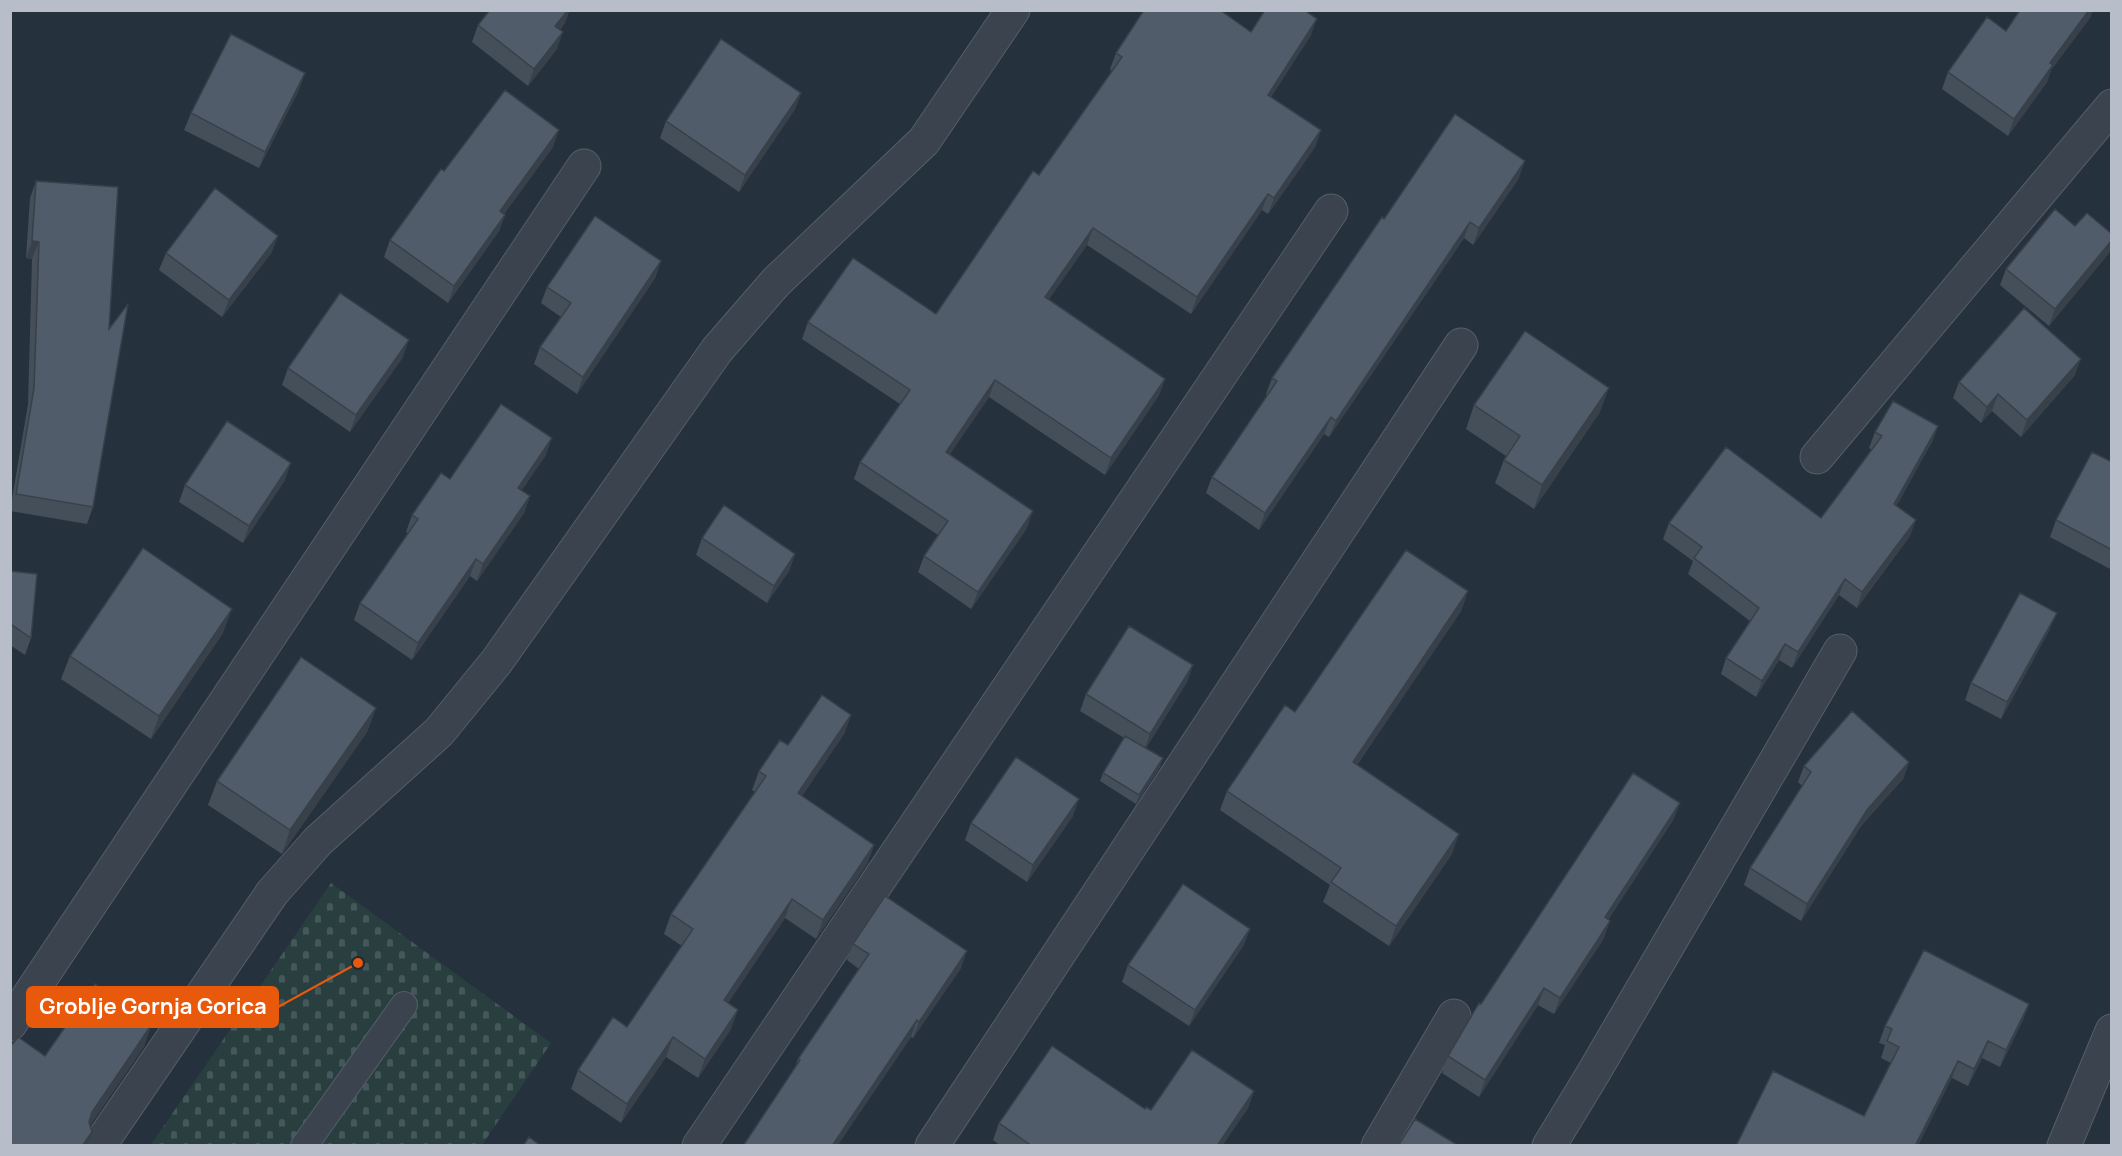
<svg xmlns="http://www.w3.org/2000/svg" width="2122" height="1156" font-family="Manrope,sans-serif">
	<defs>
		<pattern id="cemetery-stones" width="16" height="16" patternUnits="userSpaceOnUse" patternTransform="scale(1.5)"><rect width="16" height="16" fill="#283e3f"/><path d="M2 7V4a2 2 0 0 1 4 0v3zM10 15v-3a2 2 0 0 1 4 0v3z" fill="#455859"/></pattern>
	</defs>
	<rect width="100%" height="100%" fill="#26313e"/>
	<!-- cemetery -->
	<path fill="url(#cemetery-stones)" d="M331,883L551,1043L482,1145L150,1146Z"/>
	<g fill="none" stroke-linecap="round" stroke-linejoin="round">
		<!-- lane casing -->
		<g stroke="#555e69" stroke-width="28">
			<path id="lane" d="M304,1146L404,1005"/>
		</g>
		<!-- street casing -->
		<g stroke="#555e69" stroke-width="35">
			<path id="street" d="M1817,457L2112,106
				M10,1024L584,166
				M99,1146L272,893L318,841L439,732L497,661L717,350L776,282L924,141L1013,10
				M699,1146L1331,211
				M932,1146L1461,345
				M1378,1146L1454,1016
				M1549,1146L1591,1077L1840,651
				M2064,1146L2112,1031"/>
		</g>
		<!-- lane -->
		<use href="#lane" stroke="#3a434e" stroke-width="26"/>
		<!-- street -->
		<use href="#street" stroke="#3a434e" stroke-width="33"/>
	</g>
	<!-- wall -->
	<path fill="#454f5a" d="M2020,10H2093L2090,18L2051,70L2047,82L2008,136L1942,89L1948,72L2006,31Z
		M565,23L560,30L557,49L528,86L472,42L478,25Z
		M1251,32L1311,35L1271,97L1321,130L1315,147L1268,214L1262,210L1191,314L1087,245L1049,299L1165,379L1159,395L1105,475L989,397L949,455L1027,528L971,609L918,572L924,556L938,535L854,479L860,462L900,404L802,339L808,322L936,314L1039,175L1112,71L1110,69L1116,53Z
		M299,90L259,168L184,130L191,113Z
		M801,93L795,109L739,192L660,138L666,121Z
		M553,147L504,214L505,215L499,231L448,303L384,257L390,240L444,171Z
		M1519,178L1473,245L1464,238L1329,437L1324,434L1259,530L1206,493L1212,477L1267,396L1266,394L1272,378L1384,219Z
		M36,181L93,507L87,524L10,511L28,404L32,259L26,258L30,198Z
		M2075,226L2112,234V246L2109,253L2049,326L2000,285L2006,269Z
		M272,252L222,317L159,270L166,253Z
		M661,261L655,278L577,394L534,364L540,347L561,317L541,303L547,287Z
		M403,357L350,432L282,385L288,368Z
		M2075,375L2021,437L1992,411L1981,423L1953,398L1959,382Z
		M1474,405L1600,412L1534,509L1495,483L1504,460L1506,456L1466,429Z
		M1938,426L1932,442L1896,506L1910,536L1857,608L1839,595L1792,668L1779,660L1756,697L1721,674L1726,658L1750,621L1688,574L1693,561L1663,539L1669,523L1821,518L1872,450L1869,448L1875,432Z
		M546,455L521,490L530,496L524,513L477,581L470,576L412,660L354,620L360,603L408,533L406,532L412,515L450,479Z
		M2112,462V570L2050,537L2056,520Z
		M285,480L243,543L179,502L185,485Z
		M702,538L795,554L789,571L767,603L696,555Z
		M10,571L31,638L25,655L10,645Z
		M1468,591L1461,611L1357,765L1452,854L1389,946L1323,902L1330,885L1220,810L1227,791L1295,712Z
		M2050,629L2001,719L1965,700L1971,683Z
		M223,633L151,739L61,679L70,656Z
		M1193,665L1187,682L1146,748L1160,767L1136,804L1100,781L1103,773L1124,738L1080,711L1086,694Z
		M376,708L367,732L282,854L208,805L217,781Z
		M851,715L844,734L802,796L874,845L867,864L816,939L785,918L728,1003L731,1029L698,1078L666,1057L621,1123L571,1089L578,1070L627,1027L682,946L664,934L671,914L755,792L752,790L759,771L788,745Z
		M1909,762L1903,779L1861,826L1801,921L1744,885L1750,868L1802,786L1798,782L1804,766Z
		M1680,803L1673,820L1608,920L1604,938L1554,1014L1538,1005L1479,1097L1442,1073L1448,1056L1481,1004Z
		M1073,816L1027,882L965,840L971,823Z
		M1250,929L1243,946L1189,1026L1122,982L1128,965Z
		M853,944L961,968L913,1038L911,1037L837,1146H743L795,1068L798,1059L859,969L847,960Z
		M2029,1004L2023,1020L2000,1067L1982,1058L1968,1086L1952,1078L1891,1063L1881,1058L1885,1045L1879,1043L1885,1026Z
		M1254,1091L1248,1108L1222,1146H1001L993,1140L999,1123L1145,1109L1151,1110Z"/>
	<!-- shaded-wall -->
	<path fill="#38404a" d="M568,10H570L565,23L549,43L555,26Z
		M2089,10H2093L2090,18L2051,70L2047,82L2008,136L2014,119L2050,63Z
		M1317,19L1311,35L1262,111L1268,95Z
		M563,32L557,49L528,86L534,69Z
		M305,73L299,90L259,168L265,152Z
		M801,93L795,109L739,192L745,175Z
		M559,130L553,147L494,228L500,211Z
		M1321,130L1315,147L1268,214L1274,198Z
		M1525,161L1519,178L1473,245L1479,228Z
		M1268,194L1262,210L1191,314L1197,297Z
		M505,215L499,231L448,303L454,286Z
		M1470,222L1464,238L1329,437L1336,421Z
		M1093,228L1087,245L1039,313L1045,297Z
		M278,236L272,252L222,317L229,300Z
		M2112,240V246L2109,253L2049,326L2055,309Z
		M32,241L39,242L32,259L26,258Z
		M661,261L655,278L577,394L583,377Z
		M409,340L403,357L350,432L356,415Z
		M2081,359L2075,375L2021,437L2027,420Z
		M1165,379L1159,395L1105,475L1111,458Z
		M995,380L989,397L940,469L946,452Z
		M1609,388L1600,412L1534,509L1542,485Z
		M1998,394L1992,411L1981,423L1987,407Z
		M1331,417L1324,434L1259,530L1265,513Z
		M1938,426L1932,442L1889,520L1894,504Z
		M552,438L546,455L512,505L518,488Z
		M291,463L285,480L243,543L249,526Z
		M530,496L524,513L477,581L483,564Z
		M1033,511L1027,528L971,609L978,592Z
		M1916,520L1910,536L1857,608L1862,592Z
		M795,554L789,571L767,603L774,586Z
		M476,559L470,576L412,660L418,643Z
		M1845,579L1839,595L1792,668L1798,652Z
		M1468,591L1461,611L1345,782L1353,762Z
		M232,609L223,633L151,739L159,716Z
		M2057,613L2050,629L2001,719L2007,702Z
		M1785,644L1779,660L1756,697L1762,681Z
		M1193,665L1187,682L1144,751L1150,734Z
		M376,708L367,732L282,854L290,830Z
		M851,715L844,734L791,812L798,793Z
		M1163,758L1160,767L1136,804L1139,795Z
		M1909,762L1903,779L1861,826L1801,921L1807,904L1867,810Z
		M1079,799L1073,816L1027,882L1033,865Z
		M1680,803L1673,820L1599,934L1605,917Z
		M1459,834L1452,854L1389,946L1396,926Z
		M874,845L867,864L816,939L823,920Z
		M792,899L785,918L717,1019L724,1000Z
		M1610,921L1604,938L1554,1014L1560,998Z
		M1250,929L1243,946L1189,1026L1195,1010Z
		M967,951L961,968L913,1038L919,1022Z
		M1544,988L1538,1005L1479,1097L1485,1080Z
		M2029,1004L2023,1020L2000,1067L2006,1050Z
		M738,1010L731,1029L698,1078L705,1059Z
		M917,1020L911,1037L837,1146H832Z
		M152,1024L144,1047L84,1135L92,1112Z
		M673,1037L666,1057L621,1123L627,1104Z
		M1988,1041L1982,1058L1968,1086L1974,1069Z
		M1958,1061L1952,1078L1918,1146H1915Z
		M1254,1091L1248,1108L1222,1146H1217Z
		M92,1132L87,1146H82Z"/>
	<!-- building -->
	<path fill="#505c69" stroke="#38404a" stroke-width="1.5" d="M490,10H568L555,26L563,32L534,69L478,25Z
		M1144,10H1220L1251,32L1265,10H1304L1317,19L1268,95L1321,130L1274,198L1268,194L1197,297L1093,228L1045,297L1165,379L1111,458L995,380L946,452L1033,511L978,592L924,556L948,521L860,462L910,390L808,322L853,258L936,314L1033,171L1039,175L1122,57L1116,53Z
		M2020,10H2089L2050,63L2053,65L2014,119L1948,72L1987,17L2006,31Z
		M231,34L305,73L265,152L191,113Z
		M721,39L801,93L745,175L666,121Z
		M505,90L559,130L500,211L505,215L454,286L390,240L441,169L444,171Z
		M1455,114L1525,161L1479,228L1470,222L1336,421L1331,417L1265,513L1212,477L1277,381L1272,378L1382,217L1384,219Z
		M36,181L118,187L109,329L128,304L93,507L16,494L34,388L39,242L32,241Z
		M215,188L278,236L229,300L166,253Z
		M2055,209L2075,226L2087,213L2112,234V240L2055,309L2006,269Z
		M595,216L661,261L583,377L540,347L571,303L547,287Z
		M340,293L409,340L356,415L288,368Z
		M2024,308L2081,359L2027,420L1998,394L1987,407L1959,382Z
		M1525,331L1609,388L1542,485L1504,460L1520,436L1474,405Z
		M1893,401L1938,426L1894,504L1916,520L1862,592L1845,579L1798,652L1785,644L1762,681L1726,658L1759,608L1694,558L1702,547L1669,523L1726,447L1821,518L1882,436L1875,432Z
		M501,404L552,438L518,488L530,496L483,564L476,559L418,643L360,603L418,519L412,515L441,473L450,479Z
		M227,421L291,463L249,526L185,485Z
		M2092,452L2112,462V550L2056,520Z
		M724,505L795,554L774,586L702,538Z
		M143,548L232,609L159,716L70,656Z
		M1406,550L1468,591L1353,762L1459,834L1396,926L1331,882L1341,868L1227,791L1285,705L1295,712Z
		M10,571L37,574L31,638L12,625L10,627Z
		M2020,593L2057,613L2007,702L1971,683Z
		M1129,626L1193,665L1150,734L1086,694Z
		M301,657L376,708L290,830L217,781Z
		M822,695L851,715L798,793L874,845L823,920L792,899L724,1000L738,1010L705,1059L673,1037L627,1104L578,1070L613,1017L627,1027L693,929L671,914L766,776L759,771L780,740L788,745Z
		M1852,711L1909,762L1867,810L1807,904L1750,868L1811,772L1804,766Z
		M1125,736L1163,758L1139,795L1103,773Z
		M1016,757L1079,799L1033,865L971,823Z
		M1633,773L1680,803L1605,917L1610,921L1560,998L1544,988L1485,1080L1448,1056L1479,1003L1481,1004Z
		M1183,884L1250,929L1195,1010L1128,965Z
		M885,896L967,951L919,1022L917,1020L832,1146H743L800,1060L798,1059L869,954L853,944Z
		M1924,950L2029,1004L2006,1050L1988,1041L1974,1069L1958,1061L1915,1146H1736L1773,1071L1864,1116L1899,1047L1887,1041L1892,1029L1885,1026Z
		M95,984L152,1024L92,1112L89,1122L92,1132L82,1146H10V1047L18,1037L45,1056Z
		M1052,1046L1145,1109L1146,1107L1151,1110L1192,1050L1254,1091L1217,1146H1032L999,1123Z
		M1415,1119L1459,1146H1398Z
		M529,1137L541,1146H523Z"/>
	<!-- callouts -->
	<path fill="none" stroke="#e8590c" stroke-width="2" d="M358 963L278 1007"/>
	<circle fill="#e8590c" stroke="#1f2834" stroke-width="2" cx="358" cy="963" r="6"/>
	<rect fill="#e8590c" stroke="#e8590c" stroke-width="2" x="27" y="987" width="251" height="40" rx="6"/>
	<g font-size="22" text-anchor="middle" font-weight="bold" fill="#fff">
		<text x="153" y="1014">Groblje Gornja Gorica</text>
	</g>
	<!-- border -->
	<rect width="2122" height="1156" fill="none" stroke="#b7bec9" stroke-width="24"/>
</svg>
